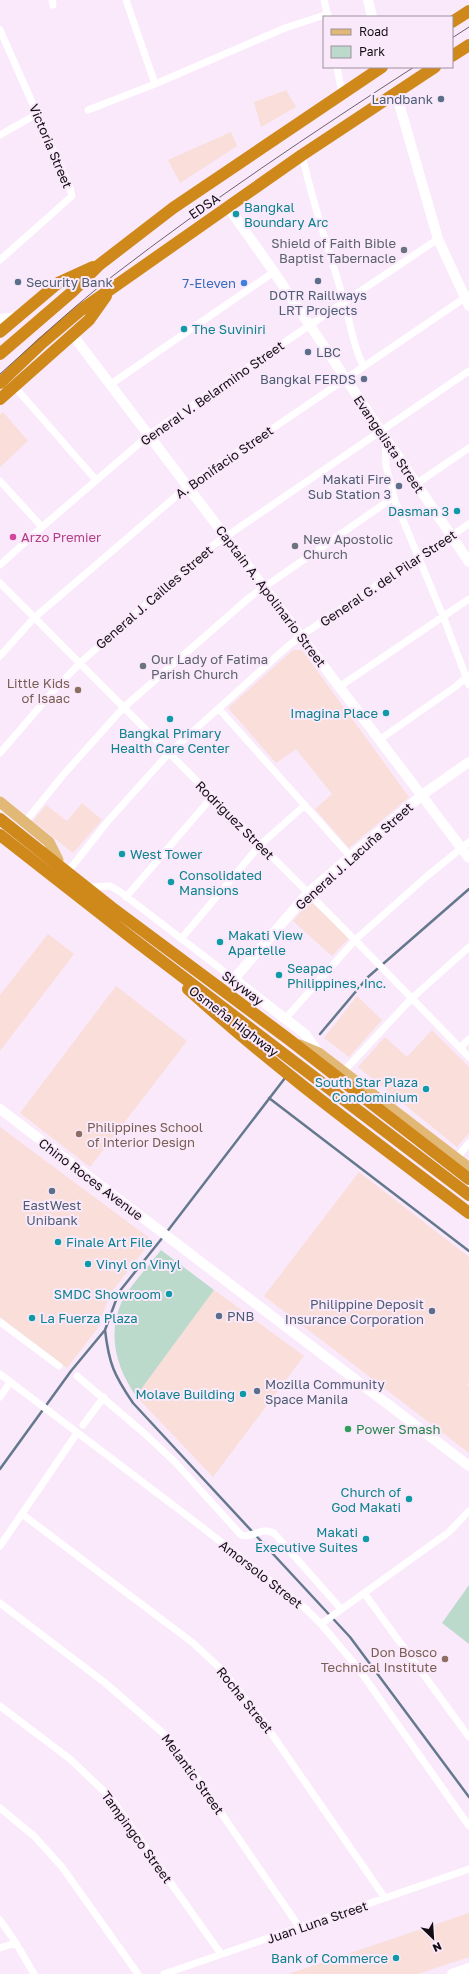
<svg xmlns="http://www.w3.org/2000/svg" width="469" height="1974" font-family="'Golos Text',sans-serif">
	<rect width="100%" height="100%" fill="#fae9fa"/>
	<!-- commercial -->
	<path fill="#f9deda" d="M286,90L296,107L261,127L254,102Z
		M231,132L237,146L180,183L168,160Z
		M3,412L28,441L0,467V415Z
		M293,650H302L409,797L349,848L315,809L332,794L296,749L276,763L228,708Z
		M82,803L102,820L73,853L33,821L46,805L67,821Z
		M310,901L350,937L332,956L293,921Z
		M48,934L74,954L0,1051V995Z
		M116,986L187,1041L90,1167L20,1113Z
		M357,996L382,1020L349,1057L324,1038Z
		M432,1030L469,1067V1133L457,1147L358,1067L385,1037L407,1057Z
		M0,1127L152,1240L110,1294L97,1329L67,1368L0,1317Z
		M359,1172L469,1257V1382L467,1385L469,1386V1453L264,1296Z
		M214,1290L304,1356L213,1477L136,1396Z
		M469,1913V1957L418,1974H288Z"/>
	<!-- green -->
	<path fill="#bcdacb" d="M161,1250L214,1290L136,1396C116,1367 107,1335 122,1301C129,1287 151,1263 161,1250Z
		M469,1585V1644L442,1623Z"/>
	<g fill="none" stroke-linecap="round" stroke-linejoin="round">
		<!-- stream -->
		<path stroke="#64788e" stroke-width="2.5" d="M320,1034L368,977L469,889
			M269,1098L469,1251
			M166,1233L285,1078
			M105,1330C109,1364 114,1375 133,1403L350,1637L469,1797
			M0,1469L71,1371L105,1330L119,1292L163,1237"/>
		<!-- street -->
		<path stroke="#fff" stroke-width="7" d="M52,0L53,5
			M126,0L155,84
			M324,0L328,17
			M0,30L70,188L72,196L0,260
			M337,67L342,94
			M88,110L155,84L285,28L328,14
			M0,135L37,114
			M302,155C313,205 330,253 344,301C350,322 353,346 363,365
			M111,384L274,272
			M14,386L96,480
			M385,439L386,466L395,501L443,616L469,685
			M0,481L42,527
			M416,484L469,448
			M0,565L42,527L149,435L310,325L438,239
			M0,583L355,940L469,1057
			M0,656L34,618L188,486L469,295
			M339,687L469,599
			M219,709L350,856
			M379,740L455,687L469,675
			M0,753L55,689L80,663L212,546L469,371
			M25,822L64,774L123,708L250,597L394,497
			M70,869L108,821L169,753L288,646L308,631L469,524
			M93,887L110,886L119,891L234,979
			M126,897L212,797
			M181,939L260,845L305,805
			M285,1019L355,940L426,877L469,842
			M460,1048L469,1039
			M343,1072L411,999L469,947
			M456,1159L469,1143
			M0,1322L59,1366
			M0,1374L198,1524L305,1608L321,1624L358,1668L469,1826
			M77,1376L144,1433L175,1462L241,1535C253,1539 260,1526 274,1533L341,1609
			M0,1397L10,1382
			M83,1425L104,1397
			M22,1514L193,1643L222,1670L260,1717L385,1898
			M0,1546L77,1433
			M364,1593L469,1737
			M0,1603L104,1682L163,1733L191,1769L300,1928
			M321,1624L449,1532L469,1511
			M0,1706L70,1759L110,1797L221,1954
			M0,1808L34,1836L62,1867L138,1974
			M0,1920L16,1943L34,1974
			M0,1948L16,1943
			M164,1974L469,1869"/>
		<!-- secondary -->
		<path stroke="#fff" stroke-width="10" d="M368,0L372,17
			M396,93L438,239L469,306
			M228,207L274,272L469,562
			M0,319L17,317
			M72,334L469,858
			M319,1053L305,1034L234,979L308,893L422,795L469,762
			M0,1109L469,1466
			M452,1974L469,1968"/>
		<!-- primary -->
		<path stroke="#e2b876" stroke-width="11" d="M0,802L49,842L58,860
			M300,1045L319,1053L469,1168"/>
		<!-- highway -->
		<path stroke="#cf891b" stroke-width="12" d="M452,22L469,11
			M452,56L469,45
			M0,332L58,283L93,267
			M0,354L72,292L99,265L173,208L382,67
			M0,383L42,343L81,310L302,155L435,67
			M0,399L89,320L106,296
			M0,819L111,907L287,1038L469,1179
			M0,835L133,939L469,1195
			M188,989C277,1070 373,1140 469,1213"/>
		<!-- tram -->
		<path stroke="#6c616c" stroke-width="1" d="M452,38L469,27
			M0,374C37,341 74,306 114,275C210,201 312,133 414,67"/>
	</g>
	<!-- markers -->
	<g fill="#5c6f8a" stroke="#fae9fa" stroke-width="1.5">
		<circle cx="441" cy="99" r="4"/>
		<circle cx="318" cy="281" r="4"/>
		<circle cx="18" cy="282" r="4"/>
		<circle cx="308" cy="352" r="4"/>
		<circle cx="364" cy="379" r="4"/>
		<circle cx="399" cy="486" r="4"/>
		<circle cx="52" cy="1191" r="4"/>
		<circle cx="432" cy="1311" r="4"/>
		<circle cx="219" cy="1316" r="4"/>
		<circle cx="257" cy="1391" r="4"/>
	</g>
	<g fill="#0f9aa8" stroke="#fae9fa" stroke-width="1.5">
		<circle cx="236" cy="214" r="4"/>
		<circle cx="184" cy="329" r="4"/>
		<circle cx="457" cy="511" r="4"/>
		<circle cx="386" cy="713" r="4"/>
		<circle cx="170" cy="719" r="4"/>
		<circle cx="122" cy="854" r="4"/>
		<circle cx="171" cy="882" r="4"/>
		<circle cx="220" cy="942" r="4"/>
		<circle cx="279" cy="975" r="4"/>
		<circle cx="426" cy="1089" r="4"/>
		<circle cx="58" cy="1242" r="4"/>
		<circle cx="88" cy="1264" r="4"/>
		<circle cx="169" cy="1294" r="4"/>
		<circle cx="32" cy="1318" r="4"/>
		<circle cx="243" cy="1394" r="4"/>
		<circle cx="409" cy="1499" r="4"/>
		<circle cx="366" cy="1539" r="4"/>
		<circle cx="396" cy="1958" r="4"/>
	</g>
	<g fill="#6b7280" stroke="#fae9fa" stroke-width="1.5">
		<circle cx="404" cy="250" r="4"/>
		<circle cx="295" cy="546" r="4"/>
		<circle cx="143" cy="666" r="4"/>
	</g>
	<circle fill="#3f7fe0" stroke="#fae9fa" stroke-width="1.5" cx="244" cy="283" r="4"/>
	<circle fill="#d1479c" stroke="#fae9fa" stroke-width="1.5" cx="13" cy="537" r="4"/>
	<g fill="#8d6e63" stroke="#fae9fa" stroke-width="1.5">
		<circle cx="78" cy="690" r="4"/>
		<circle cx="79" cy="1134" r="4"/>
		<circle cx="445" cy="1659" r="4"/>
	</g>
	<circle fill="#2e9e5b" stroke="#fae9fa" stroke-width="1.5" cx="348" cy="1429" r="4"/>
	<g text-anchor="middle" stroke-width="4" stroke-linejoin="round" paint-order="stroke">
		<!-- service labels -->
		<g font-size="13" fill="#4e5e75" stroke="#fae9fa" text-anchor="end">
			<text x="433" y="104">Landbank</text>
			<text x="26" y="287" text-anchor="start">Security Bank</text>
			<text x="318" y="300" text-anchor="middle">DOTR Raillways<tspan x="318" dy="15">LRT Projects</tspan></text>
			<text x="316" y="357" text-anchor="start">LBC</text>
			<text x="356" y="384">Bangkal FERDS</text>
			<text x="391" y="484">Makati Fire<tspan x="391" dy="15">Sub Station 3</tspan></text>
			<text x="52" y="1210" text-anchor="middle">EastWest<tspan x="52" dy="15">Unibank</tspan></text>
			<text x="424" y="1309">Philippine Deposit<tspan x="424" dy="15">Insurance Corporation</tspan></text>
			<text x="227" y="1321" text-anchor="start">PNB</text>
			<text x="265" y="1389" text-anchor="start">Mozilla Community<tspan x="265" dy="15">Space Manila</tspan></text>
		</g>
		<!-- street labels -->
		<g font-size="13" fill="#140e14" stroke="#fae9fa">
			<text transform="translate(51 146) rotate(67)" y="5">Victoria Street</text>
			<text transform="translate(204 206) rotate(-34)" y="5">EDSA</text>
			<text transform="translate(212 393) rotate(-35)" y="5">General V. Belarmino Street</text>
			<text transform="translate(389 444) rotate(56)" y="5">Evangelista Street</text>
			<text transform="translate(224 462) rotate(-35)" y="5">A. Bonifacio Street</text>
			<text transform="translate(388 578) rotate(-34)" y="5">General G. del Pilar Street</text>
			<text transform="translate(271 596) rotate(53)" y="5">Captain A. Apolinario Street</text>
			<text transform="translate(154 597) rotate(-41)" y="5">General J. Cailles Street</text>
			<text transform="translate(235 820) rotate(45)" y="5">Rodriguez Street</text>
			<text transform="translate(354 856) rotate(-42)" y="5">General J. Lacuña Street</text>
			<text transform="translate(243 988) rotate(37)" y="5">Skyway</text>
			<text transform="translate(234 1021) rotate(37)" y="5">Osmeña Highway</text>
			<text transform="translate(91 1179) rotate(37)" y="5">Chino Roces Avenue</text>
			<text transform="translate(261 1574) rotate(38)" y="5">Amorsolo Street</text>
			<text transform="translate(245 1700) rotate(51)" y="5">Rocha Street</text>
			<text transform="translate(193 1774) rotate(54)" y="5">Melantic Street</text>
			<text transform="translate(137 1837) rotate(54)" y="5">Tampingco Street</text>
			<text transform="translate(317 1922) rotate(-19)" y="5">Juan Luna Street</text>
		</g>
		<!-- culture labels -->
		<g font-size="13" fill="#0d838f" stroke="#fae9fa" text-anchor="start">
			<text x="244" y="212">Bangkal<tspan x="244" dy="15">Boundary Arc</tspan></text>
			<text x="192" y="334">The Suviniri</text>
			<text x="449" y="516" text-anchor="end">Dasman 3</text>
			<text x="378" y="718" text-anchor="end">Imagina Place</text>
			<text x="170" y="738" text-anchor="middle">Bangkal Primary<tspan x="170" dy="15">Health Care Center</tspan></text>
			<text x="130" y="859">West Tower</text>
			<text x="179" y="880">Consolidated<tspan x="179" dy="15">Mansions</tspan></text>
			<text x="228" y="940">Makati View<tspan x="228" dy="15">Apartelle</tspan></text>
			<text x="287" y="973">Seapac<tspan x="287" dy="15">Philippines, Inc.</tspan></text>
			<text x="418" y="1087" text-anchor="end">South Star Plaza<tspan x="418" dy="15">Condominium</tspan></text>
			<text x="66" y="1247">Finale Art File</text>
			<text x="96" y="1269">Vinyl on Vinyl</text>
			<text x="161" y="1299" text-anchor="end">SMDC Showroom</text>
			<text x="40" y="1323">La Fuerza Plaza</text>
			<text x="235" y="1399" text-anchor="end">Molave Building</text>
			<text x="401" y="1497" text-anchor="end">Church of<tspan x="401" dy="15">God Makati</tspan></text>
			<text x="358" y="1537" text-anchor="end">Makati<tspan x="358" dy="15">Executive Suites</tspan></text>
			<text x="388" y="1963" text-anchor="end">Bank of Commerce</text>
		</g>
		<!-- worship labels -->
		<g font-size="13" fill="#5b616d" stroke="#fae9fa" text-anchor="start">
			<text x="396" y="248" text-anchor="end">Shield of Faith Bible<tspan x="396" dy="15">Baptist Tabernacle</tspan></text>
			<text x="303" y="544">New Apostolic<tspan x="303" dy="15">Church</tspan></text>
			<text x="151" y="664">Our Lady of Fatima<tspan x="151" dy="15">Parish Church</tspan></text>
		</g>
		<!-- shop labels -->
		<g font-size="13" fill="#366cbe" stroke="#fae9fa" text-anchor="end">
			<text x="236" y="288">7-Eleven</text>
		</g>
		<!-- hotel labels -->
		<g font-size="13" fill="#b23c85" stroke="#fae9fa" text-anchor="start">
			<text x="21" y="542">Arzo Premier</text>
		</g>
		<!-- education labels -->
		<g font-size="13" fill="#785e54" stroke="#fae9fa" text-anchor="end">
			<text x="70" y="688">Little Kids<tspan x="70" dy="15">of Isaac</tspan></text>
			<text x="87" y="1132" text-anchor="start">Philippines School<tspan x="87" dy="15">of Interior Design</tspan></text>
			<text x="437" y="1657">Don Bosco<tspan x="437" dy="15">Technical Institute</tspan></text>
		</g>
		<!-- leisure labels -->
		<g font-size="13" fill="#27864d" stroke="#fae9fa" text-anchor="start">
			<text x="356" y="1434">Power Smash</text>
		</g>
	</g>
	<!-- legend -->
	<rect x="323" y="16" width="130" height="52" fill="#fae9fa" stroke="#9e919e"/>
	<rect x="331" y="29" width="20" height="6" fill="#e2b876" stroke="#9e919e"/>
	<text x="359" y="36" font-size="12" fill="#140e14">Road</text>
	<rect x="331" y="46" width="20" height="12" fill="#bcdacb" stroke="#9e919e"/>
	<text x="359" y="56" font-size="12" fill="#140e14">Park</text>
	<!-- north arrow -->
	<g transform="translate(433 1938) rotate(155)" stroke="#fae9fa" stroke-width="3" paint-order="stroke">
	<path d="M0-3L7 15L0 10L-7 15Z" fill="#140e14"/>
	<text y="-6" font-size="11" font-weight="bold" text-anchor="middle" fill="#140e14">N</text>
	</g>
</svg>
